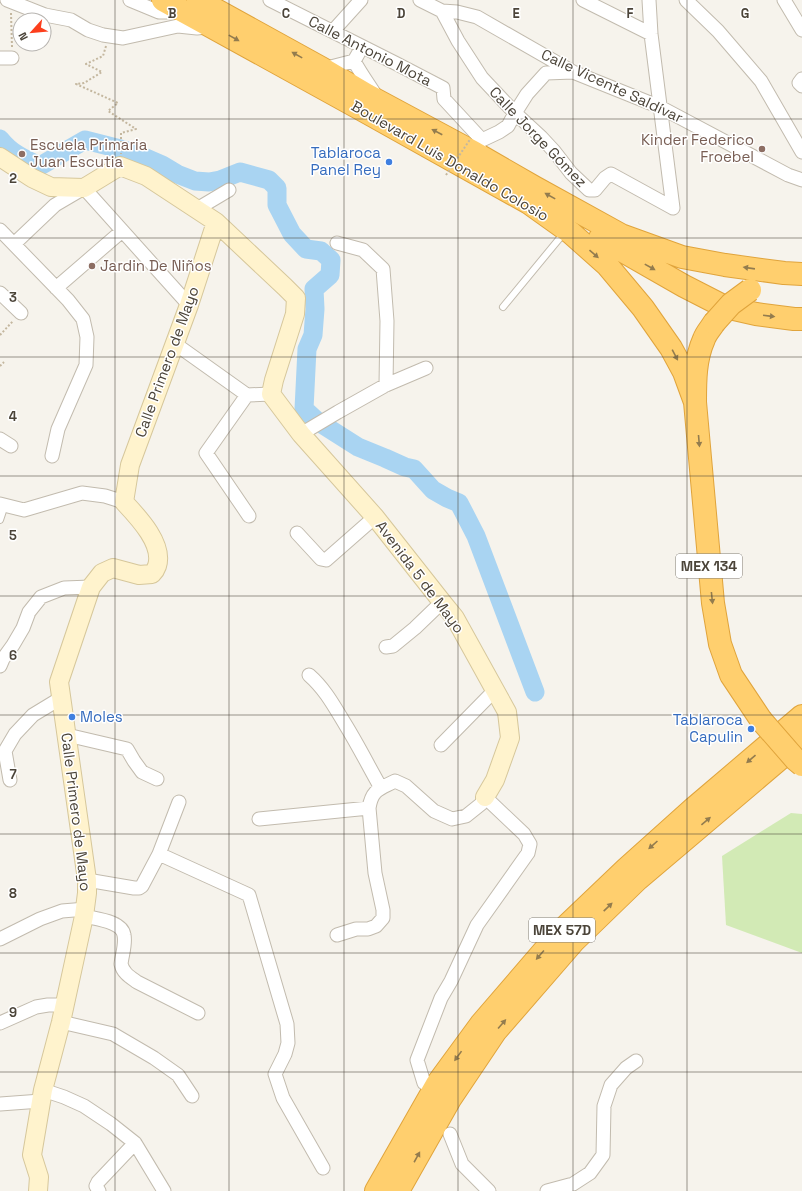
<svg xmlns="http://www.w3.org/2000/svg" width="802" height="1191" font-family="'Space Grotesk',sans-serif">
	<rect width="100%" height="100%" fill="#f6f3ec"/>
	<!-- green -->
	<path fill="#d2eab5" d="M791,813L802,814V953L726,925L722,856Z"/>
	<g fill="none" stroke-linecap="round" stroke-linejoin="round">
		<!-- river -->
		<path stroke="#a9d4f2" stroke-width="19" d="M0,139C11,153 24,159 40,166L85,140L132,152L162,165L177,174L195,181L209,182L220,180L240,172L269,180L277,188V205L292,234L306,249L321,251L331,260L330,275L314,289L315,309L313,335L307,349L304,409L317,421L358,447L385,458L405,467L414,469L433,490L447,498L459,503L476,536L535,692"/>
		<!-- lane casing -->
		<g stroke="#c2bbae" stroke-width="8">
			<path id="lane" d="M503,307L564,233
				M0,520L5,505"/>
		</g>
		<!-- street casing -->
		<g stroke="#c2bbae" stroke-width="15">
			<path id="street" d="M7,0L45,15L71,20L88,30L103,35L123,38L178,26L197,28L206,27
				M130,0L159,12H179
				M270,0L397,64L443,88L444,99L482,140
				M420,0L442,11L457,12L477,17L573,72L660,107L788,175L802,180
				M583,0L651,34
				M649,0L651,34L673,208
				M686,0L718,31L761,81L802,152
				M784,0L802,30
				M442,11L458,41L482,78L515,113L541,137L554,151L571,173L589,190H595L605,178L611,174L673,208
				M333,31L361,0
				M0,58H12
				M354,61C361,74 370,86 378,99
				M323,69L354,61L362,47
				M802,79L799,83L802,86
				M477,148L482,140L499,132L508,126L515,113L527,94L546,73L573,72
				M197,209L229,190
				M0,230L68,300L83,319L87,337L86,365L58,429L52,456
				M337,243L363,250L383,269L387,321L386,385
				M14,244L55,205L84,188L189,305
				M56,288L122,231
				M0,293L21,313
				M174,343L247,395
				M301,434L338,412L386,385L426,368
				M0,439L11,446
				M0,504L24,510L82,493L105,496L124,502
				M249,516L206,453L247,395L271,394
				M297,533L321,559L326,560L375,517
				M386,647L393,646L415,628L442,602
				M0,666L3,659L13,645L23,628L29,612L41,597L64,588L91,587
				M309,675C325,689 334,706 345,724C358,745 369,767 381,788
				M67,735L127,749L134,761L142,772L157,779
				M441,745L495,690
				M10,780L5,751L15,734L33,715L61,698
				M259,819L369,808
				M159,854L249,895L287,1024L288,1043L285,1054L275,1074L283,1098L323,1168
				M87,880L134,888H139L142,886L159,854L179,802
				M84,916C96,919 122,921 124,935C126,944 122,955 121,964C123,973 130,977 137,982L198,1013
				M337,935L356,929H368L376,926L383,918V910L375,873L369,808C372,789 380,789 395,781L406,786L434,811L452,819L466,816L481,804L485,797L524,834L530,844L528,853L477,925L451,981L441,998L417,1060L424,1083
				M0,939L40,919L62,911L86,909
				M61,1022L113,1034L154,1058L178,1075L192,1096
				M0,1023L36,1007L48,1005H65
				M43,1090L64,1097L84,1106L111,1124L135,1143L164,1191
				M0,1104L41,1101
				M450,1134L462,1164L489,1191
				M99,1191L96,1186L98,1182L135,1143
				M547,1191L573,1184L590,1173L603,1155L604,1106L611,1085L626,1068L636,1061"/>
		</g>
		<!-- secondary casing -->
		<g stroke="#d6c79b" stroke-width="20">
			<path id="secondary" d="M0,157L32,178L51,187L84,188L120,166L146,176L216,222L285,287L296,298L295,314L274,380L271,394L301,434L375,517L442,602L455,618L507,712L510,738L495,780L485,797
				M38,1191L39,1177L32,1155L43,1090L61,1022L84,916L87,893V880L59,682L91,587L102,573L113,568L139,575L152,574C154,572 156,569 157,566C164,544 138,517 124,502L130,465L189,305L216,222"/>
		</g>
		<!-- highway casing -->
		<g stroke="#e0a43c" stroke-width="24">
			<path id="highway" d="M163,0L359,108L529,203L571,233L607,265L643,308L671,348L684,372L695,402
				M198,0L323,69L367,95L475,153L534,187L621,235L682,257L725,265L784,273L802,274
				M600,238L684,286L725,307L756,314L794,319H802
				M714,323C711,328 706,333 704,339C695,359 695,381 695,402L713,603L720,644L731,675L761,720
				M376,1191L437,1084L481,1024L561,931L626,869L694,808L802,716
				M398,1191L450,1099L495,1032L574,941L638,879L802,740"/>
		</g>
		<!-- path -->
		<path stroke="#c4b79f" stroke-width="2" stroke-dasharray="2 2" stroke-linecap="butt" d="M11,13L12,47
			M106,46L103,56L86,64L102,72L84,83L76,84L118,103L108,111L136,129L121,133V154
			M0,335L13,321
			M0,366L4,362"/>
		<!-- lane -->
		<use href="#lane" stroke="#fff" stroke-width="6"/>
		<!-- street -->
		<use href="#street" stroke="#fff" stroke-width="13"/>
		<!-- secondary -->
		<use href="#secondary" stroke="#fff3cd" stroke-width="18"/>
		<!-- highway -->
		<use href="#highway" stroke="#ffcf6e" stroke-width="22"/>
		<!-- highway-bridge casing -->
		<g stroke="#e0a43c" stroke-width="24" stroke-linecap="butt">
			<path id="highway-bridge" d="M714,323L731,304L750,290
				M761,720L796,760L802,765"/>
		</g>
		<!-- path-bridge -->
		<path stroke="#c4b79f" stroke-width="2" stroke-dasharray="2 2" stroke-linecap="butt" d="M446,175L471,138"/>
		<!-- highway-bridge -->
		<use href="#highway-bridge" stroke="#ffcf6e" stroke-width="22"/>
	</g>
	<!-- one-way arrows -->
	<defs><path id="oneway-solid" d="M-6-.8H1V-3.2L6.5 0L1 3.2V.8H-6Z"/></defs>
	<g fill="#937c4e">
		<use href="#oneway-solid" transform="translate(234 38) rotate(29)"/>
		<use href="#oneway-solid" transform="translate(297 55) rotate(-151)"/>
		<use href="#oneway-solid" transform="translate(437 132) rotate(-152)"/>
		<use href="#oneway-solid" transform="translate(550 196) rotate(-151)"/>
		<use href="#oneway-solid" transform="translate(594 254) rotate(41)"/>
		<use href="#oneway-solid" transform="translate(650 267) rotate(29)"/>
		<use href="#oneway-solid" transform="translate(749 268) rotate(-172)"/>
		<use href="#oneway-solid" transform="translate(769 316) rotate(7)"/>
		<use href="#oneway-solid" transform="translate(675 355) rotate(62)"/>
		<use href="#oneway-solid" transform="translate(699 441) rotate(85)"/>
		<use href="#oneway-solid" transform="translate(712 598) rotate(84)"/>
		<use href="#oneway-solid" transform="translate(751 759) rotate(139)"/>
		<use href="#oneway-solid" transform="translate(706 821) rotate(-40)"/>
		<use href="#oneway-solid" transform="translate(653 845) rotate(138)"/>
		<use href="#oneway-solid" transform="translate(608 907) rotate(-44)"/>
		<use href="#oneway-solid" transform="translate(540 955) rotate(131)"/>
		<use href="#oneway-solid" transform="translate(502 1024) rotate(-49)"/>
		<use href="#oneway-solid" transform="translate(458 1056) rotate(126)"/>
		<use href="#oneway-solid" transform="translate(417 1157) rotate(-61)"/>
	</g>
	<!-- grid -->
	<path fill="none" stroke="#4b4439" stroke-width="1" stroke-opacity="0.55" d="M115,0V1191M229,0V1191M344,0V1191M458,0V1191M573,0V1191M687,0V1191M0,119H802M0,238H802M0,357H802M0,476H802M0,596H802M0,715H802M0,834H802M0,953H802M0,1072H802"/>
	<!-- markers -->
	<g fill="#8d6e63" stroke="#fff" stroke-width="1.5">
		<circle cx="762" cy="149" r="4"/>
		<circle cx="22" cy="154" r="4"/>
		<circle cx="92" cy="266" r="4"/>
	</g>
	<g fill="#3f7fe0" stroke="#fff" stroke-width="1.5">
		<circle cx="389" cy="162" r="4"/>
		<circle cx="72" cy="717" r="4"/>
		<circle cx="751" cy="729" r="4"/>
	</g>
	<g text-anchor="middle" stroke-width="3" stroke-linejoin="round" paint-order="stroke">
		<!-- shield labels -->
		<g fill="#fff" stroke="#817c74" stroke-width="1">
			<rect x="676" y="554" width="66" height="24" rx="3"/>
			<rect x="529" y="918" width="66" height="24" rx="3"/>
		</g>
		<g font-size="14" font-weight="bold" fill="#4b4439">
			<text x="709" y="571">MEX 134</text>
			<text x="562" y="935">MEX 57D</text>
		</g>
		<!-- street labels -->
		<g font-size="15" fill="#4b4439" stroke="#fff">
			<text transform="translate(370 51) rotate(27)" y="5">Calle Antonio Mota</text>
			<text transform="translate(612 86) rotate(25)" y="5">Calle Vicente Saldívar</text>
			<text transform="translate(538 137) rotate(46)" y="5">Calle Jorge Gómez</text>
			<text transform="translate(450 161) rotate(30)" y="5">Boulevard Luis Donaldo Colosio</text>
			<text transform="translate(167 362) rotate(-70)" y="5">Calle Primero de Mayo</text>
			<text transform="translate(420 577) rotate(53)" y="5">Avenida 5 de Mayo</text>
			<text transform="translate(76 812) rotate(83)" y="5">Calle Primero de Mayo</text>
		</g>
		<!-- education labels -->
		<g font-size="15" fill="#785e54" stroke="#fff" text-anchor="start">
			<text x="754" y="145" text-anchor="end">Kinder Federico<tspan x="754" dy="17">Froebel</tspan></text>
			<text x="30" y="150">Escuela Primaria<tspan x="30" dy="17">Juan Escutia</tspan></text>
			<text x="100" y="271">Jardin De Niños</text>
		</g>
		<!-- shop labels -->
		<g font-size="15" fill="#366cbe" stroke="#fff" text-anchor="end">
			<text x="381" y="158">Tablaroca<tspan x="381" dy="17">Panel Rey</tspan></text>
			<text x="80" y="722" text-anchor="start">Moles</text>
			<text x="743" y="725">Tablaroca<tspan x="743" dy="17">Capulin</tspan></text>
		</g>
	</g>
	<g font-size="13" text-anchor="middle" font-weight="bold" fill="#4b4439" stroke="#fff" stroke-width="3" stroke-linejoin="round" paint-order="stroke">
		<text x="172" y="18">B</text>
		<text x="286" y="18">C</text>
		<text x="401" y="18">D</text>
		<text x="516" y="18">E</text>
		<text x="630" y="18">F</text>
		<text x="745" y="18">G</text>
		<text x="13" y="183">2</text>
		<text x="13" y="302">3</text>
		<text x="13" y="421">4</text>
		<text x="13" y="540">5</text>
		<text x="13" y="660">6</text>
		<text x="13" y="779">7</text>
		<text x="13" y="898">8</text>
		<text x="13" y="1017">9</text>
	</g>
	<!-- north arrow -->
	<g transform="translate(32 32) rotate(243)"><circle r="19" fill="#ffffff" stroke="#b7b4b0"/>
	<path d="M0-3L7 15L0 10L-7 15Z" fill="#fc3f1d"/>
	<text y="-6" font-size="11" font-weight="bold" text-anchor="middle" fill="#4b4439">N</text>
	</g>
</svg>
